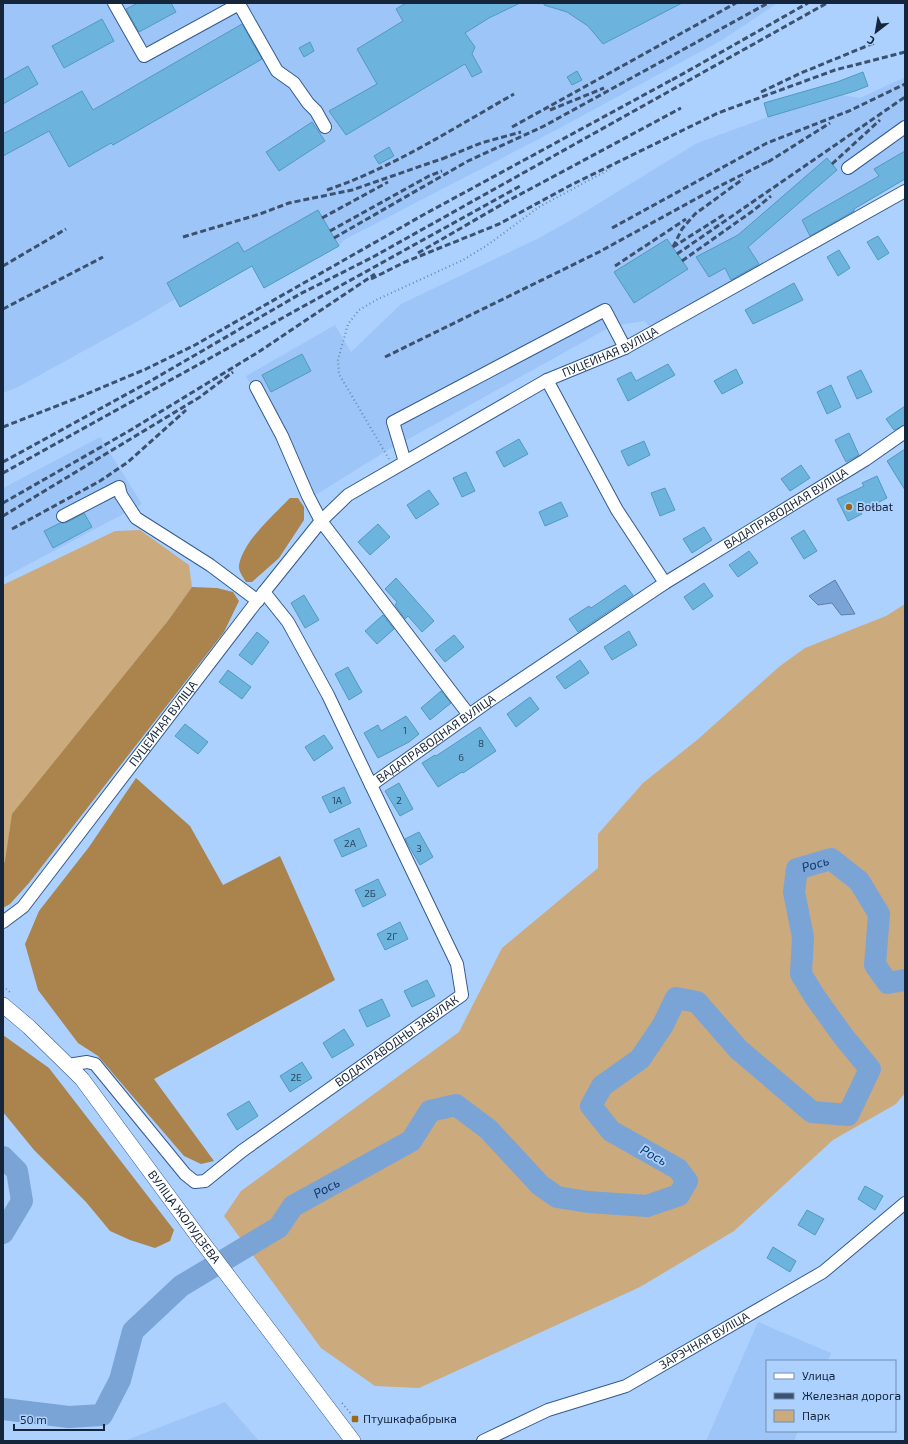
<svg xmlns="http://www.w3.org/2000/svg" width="908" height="1444" font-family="'Exo 2',sans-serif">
	<rect width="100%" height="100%" fill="#add1ff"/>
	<!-- built -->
	<path fill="#9ec5f7" d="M3,3H778L722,40L558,129L344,240L339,246L264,288L252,266L180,307L175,299L142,319L18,387L3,393Z
		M905,77V179L854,208L856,214L651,329L645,321L612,326L405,441L399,443L314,496L246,376L335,325L351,352L401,304L539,238L573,219L697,143L768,117L764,103L837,82L841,95L860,98Z
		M100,437L142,504L3,578V488Z
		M758,1322L831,1353L828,1361H767V1431H798L794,1441H706Z
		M225,1402L259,1441H124Z"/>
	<!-- green -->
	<path fill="#cbaa7e" d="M140,530L189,565L192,587L167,622L3,865V585L115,531Z
		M905,604V1093L896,1104L833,1140L734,1231L640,1287L419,1388L375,1386L321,1348L224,1216L241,1191L459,1032L502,948L598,868V834L643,783L697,740L780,666L805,648L886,616Z"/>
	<!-- forest -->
	<path fill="#aa834d" d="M290,498H298L304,507V520L279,558L252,582H246C243,577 238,571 239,565C244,540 273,516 290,498Z
		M192,587L217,588L233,592L239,601L224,632L29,883L10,904L3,908V865L5,861L12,814L167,622Z
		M136,778L190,826L223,885L280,856L335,980L154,1079L214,1161L201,1164L184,1156L98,1056L78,1043L38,990L25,944L39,911L89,847Z
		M3,1035L49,1068L174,1230L170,1241L155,1248L130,1240L110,1231L86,1202L34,1150L3,1112Z"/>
	<!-- water -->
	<path fill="#7ba4d6" stroke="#5c7ea8" d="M835,580L855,614L841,615L832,603L818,605L809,596Z"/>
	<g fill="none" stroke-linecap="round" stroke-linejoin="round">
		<!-- river -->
		<g stroke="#7ba4d6" stroke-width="22">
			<path d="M3,1157L17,1171L22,1201L3,1233"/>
			<path id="s1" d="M3,1409L69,1417L102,1415L120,1380L133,1331L181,1286L279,1227L293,1206L411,1141L430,1111L456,1105L488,1129L540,1185L557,1197L588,1202L647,1206L679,1195L687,1181L678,1169L611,1131L591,1106L602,1086L640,1059L663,1025L676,998L697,1002L738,1049L812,1112L848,1115L870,1069L843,1036L815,997L801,974L803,937L794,892L797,869L831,859L859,881L879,914L875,965L888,983L905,980"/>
		</g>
	</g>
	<!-- building -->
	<path fill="#6cb4dd" stroke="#5199c0" d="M138,3H171L176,12L139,32L126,9Z
		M406,3H520L489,18L465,33L475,47L472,54L482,72L472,77L465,64L346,135L329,111L377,84L357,49L403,21L396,9Z
		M544,3H682L603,44L588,26L567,12L544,5Z
		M102,19L114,41L64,68L52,46Z
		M242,24L262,59L113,145L111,143L69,167L49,131L3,156V134L82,91L93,110Z
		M310,42L314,51L304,57L299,48Z
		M28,66L38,84L3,104V80Z
		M577,71L582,80L572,85L567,77Z
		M863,72L868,86L855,91L768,117L764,103L837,82Z
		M312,122L325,141L279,171L266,152Z
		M389,147L394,156L379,164L374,156Z
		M905,151V179L854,209V211L810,236L802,220L879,176L874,169Z
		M827,158L837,170L748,247L759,264L731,280L725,268L709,277L696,257L738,235Z
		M318,210L339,246L264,288L252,266L180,307L167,283L238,242L244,252Z
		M878,236L889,253L878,260L867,242Z
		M667,239L688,269L634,303L614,272Z
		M839,250L850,268L838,276L827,257Z
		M794,283L803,300L753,324L745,310Z
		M302,354L311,371L271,392L262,375Z
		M668,364L675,375L628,401L617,379L631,372L636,381Z
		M736,369L743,383L722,394L714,381Z
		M861,370L872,392L857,399L847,377Z
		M831,385L841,407L827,414L817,392Z
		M905,406V425L894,430L886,419Z
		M849,433L859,455L846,462L835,440Z
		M519,439L528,454L504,467L496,452Z
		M644,441L650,455L628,466L621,451Z
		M905,449V490L887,461Z
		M801,465L810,478L790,491L781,479Z
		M466,472L475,491L462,497L453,478Z
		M877,476L887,498L860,512L862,514L848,521L837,499L864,486L862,483Z
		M665,488L675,510L660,516L651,493Z
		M429,490L439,504L416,519L407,505Z
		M561,502L568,516L545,526L539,512Z
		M84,513L92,527L53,548L44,531L60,523H66Z
		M378,524L390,537L370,555L358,542Z
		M704,527L712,540L692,553L683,539Z
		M804,530L817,551L804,559L791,538Z
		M749,551L758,563L738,577L729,565Z
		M396,578L434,621L422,632L408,616L405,619L395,605L397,602L385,589Z
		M704,583L713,596L693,610L684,597Z
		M625,585L633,595L578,632L569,619L589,606L591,608Z
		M304,595L319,620L305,628L291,603Z
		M383,615L394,629L377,644L365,631Z
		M629,631L637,645L612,660L604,647Z
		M257,632L269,642L252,665L239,655Z
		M454,635L464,647L445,662L435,650Z
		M580,660L589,673L565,689L556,677Z
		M348,667L362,692L349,700L335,674Z
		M228,670L251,687L242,699L219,682Z
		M441,691L451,703L430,720L421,708Z
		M530,697L539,709L516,727L507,714Z
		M406,716L419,734L409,742L378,758L364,733L378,725L381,731Z
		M185,724L208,742L198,754L175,736Z
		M480,727L496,751L463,773L462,772L438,787L422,763L435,755L436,756Z
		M324,735L333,748L314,761L305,747Z
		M399,783L413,809L400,816L385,791Z
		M344,787L351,803L330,813L322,797Z
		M359,828L367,846L342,857L334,840Z
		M419,832L433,857L420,865L405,839Z
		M378,879L386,895L363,907L355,890Z
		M400,922L408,939L385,950L377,934Z
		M427,980L435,996L412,1007L404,991Z
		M382,999L390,1016L367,1027L359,1010Z
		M344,1029L354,1045L332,1058L323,1043Z
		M302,1062L312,1078L290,1092L280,1076Z
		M249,1101L258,1116L237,1130L227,1114Z
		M865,1186L883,1196L875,1210L858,1199Z
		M807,1210L824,1219L815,1235L798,1225Z
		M773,1247L796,1261L790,1272L767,1258Z"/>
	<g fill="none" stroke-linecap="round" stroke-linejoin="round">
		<!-- minor casing -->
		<g stroke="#335b8d" stroke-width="14">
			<g id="minor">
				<path d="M114,3L144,56L239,4L277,71L294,83L308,103L316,111L325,127"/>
				<path d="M848,168L905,127"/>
				<path d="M256,387L282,436L308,496L321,521L469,715"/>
				<path d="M405,462L393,422L605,310L625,348"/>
				<path d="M63,516L119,487L121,495L136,518L210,565L258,601"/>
				<path id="s2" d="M665,583L865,460L905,432"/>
				<path id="s3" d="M264,592L288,622L328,695L371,785L486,703L665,583L617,510L547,380"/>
				<path id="s4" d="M3,922L23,907L264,592L321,521L348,495L547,380L625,348L905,191"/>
				<path id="s5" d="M68,1065L87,1062L95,1064L185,1174L195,1182L205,1181L242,1151L462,995L457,964L371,785"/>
				<path id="s6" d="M483,1441L548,1410L626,1386L823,1272L905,1203"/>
			</g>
		</g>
		<!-- major casing -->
		<g stroke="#335b8d" stroke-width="16">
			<g id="major">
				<path id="s7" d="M3,1005L29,1027L82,1079L197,1235L353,1441"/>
			</g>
		</g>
		<!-- path -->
		<path stroke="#6c88ab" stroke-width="2" stroke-dasharray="1 3" stroke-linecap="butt" d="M389,459L339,374L338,360L348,324L359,310L378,299L463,260L489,244L539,207L610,169
			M3,986L11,993
			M342,1403L352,1415"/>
		<!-- minor -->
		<use href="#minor" stroke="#fff" stroke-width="12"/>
		<!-- major -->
		<use href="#major" stroke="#fff" stroke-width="15"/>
		<!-- rail -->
		<path stroke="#3c516e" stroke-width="3" stroke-dasharray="6 3" stroke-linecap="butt" d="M672,80L808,3
			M761,92L801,73L874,43
			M550,110L604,88
			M512,127L736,3
			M442,159L481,143L521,132
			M768,162L830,123
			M832,164L880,120
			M327,190C392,168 454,128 514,94
			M322,218L388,182
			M612,228L767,143L849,111L905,84
			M330,231L429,176L442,171
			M183,237L260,214L289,203L352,190L447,157
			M334,238L468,161L544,126L768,3
			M673,247L682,229L695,214L743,179
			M673,247L725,214
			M418,253L506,202L681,108
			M677,254L905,97
			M682,261L754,210L771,196
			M3,266L66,229
			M615,266L686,219
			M371,279L405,262L499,224L571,185L718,113L835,70L905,52
			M3,309L103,257
			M385,357L599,252L712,190L771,160
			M3,427L77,398L146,369L195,345L423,215L677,77
			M3,462L147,383L300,294L373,257L827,3
			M3,473L522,185
			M3,503L129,431L260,351L375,274
			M3,516L200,397L233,372
			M12,529L100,481L128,462L186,410"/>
	</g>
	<!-- markers -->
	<g fill="#99691a" stroke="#add1ff" stroke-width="1.5">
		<circle cx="849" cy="507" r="4"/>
		<rect x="351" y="1415" width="8" height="8" rx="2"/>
	</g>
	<g text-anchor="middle" stroke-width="3.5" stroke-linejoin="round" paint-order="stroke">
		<!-- number labels -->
		<g font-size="10" fill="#2b4a64">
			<text x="405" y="734">1</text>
			<text x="481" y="747">8</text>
			<text x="461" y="761">6</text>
			<text x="337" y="804">1А</text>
			<text x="399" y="804">2</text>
			<text x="350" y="847">2А</text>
			<text x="419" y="852">3</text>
			<text x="370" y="897">2Б</text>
			<text x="392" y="940">2Г</text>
			<text x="296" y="1081">2Е</text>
		</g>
		<!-- street labels -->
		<g font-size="12" fill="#15263c" stroke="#add1ff">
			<text dy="4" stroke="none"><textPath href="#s4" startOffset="849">ПУЦЕЙНАЯ ВУЛІЦА</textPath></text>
			<text dy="4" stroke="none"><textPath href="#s2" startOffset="142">ВАДАПРАВОДНАЯ ВУЛІЦА</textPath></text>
			<text dy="4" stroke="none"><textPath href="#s4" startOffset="256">ПУЦЕЙНАЯ ВУЛІЦА</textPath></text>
			<text dy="4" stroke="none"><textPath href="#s3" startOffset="301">ВАДАПРАВОДНАЯ ВУЛІЦА</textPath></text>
			<text dy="4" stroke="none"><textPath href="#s5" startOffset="430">ВОДАПРАВОДНЫ ЗАВУЛАК</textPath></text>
			<text dy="4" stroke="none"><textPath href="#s7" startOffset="280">ВУЛІЦА ЖОЛУДЗЕВА</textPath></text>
			<text dy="4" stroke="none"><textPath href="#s6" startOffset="244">ЗАРЭЧНАЯ ВУЛІЦА</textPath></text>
		</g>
		<!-- poi labels -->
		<g font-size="12" fill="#15263c" stroke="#add1ff" text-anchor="start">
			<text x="857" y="511">Bołbat</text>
			<text x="363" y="1423">Птушкафабрыка</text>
		</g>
		<!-- water labels -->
		<g font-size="13" font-style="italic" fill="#103867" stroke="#add1ff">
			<text dy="5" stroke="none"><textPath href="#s1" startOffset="1645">Рось</textPath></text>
			<text transform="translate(654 1155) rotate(29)" y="5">Рось</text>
			<text dy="5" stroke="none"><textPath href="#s1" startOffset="433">Рось</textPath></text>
		</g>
	</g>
	<!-- border -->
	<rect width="908" height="1444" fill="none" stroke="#15263c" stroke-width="8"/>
	<!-- legend -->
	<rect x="766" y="1360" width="130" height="72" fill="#add1ff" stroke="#708db1"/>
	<rect x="774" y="1373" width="20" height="6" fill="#ffffff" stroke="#708db1"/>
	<text x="802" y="1380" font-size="12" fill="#15263c">Улица</text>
	<rect x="774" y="1393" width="20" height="6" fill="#3c516e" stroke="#708db1"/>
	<text x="802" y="1400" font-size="12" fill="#15263c">Железная дорога</text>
	<rect x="774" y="1410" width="20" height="12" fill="#cbaa7e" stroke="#708db1"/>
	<text x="802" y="1420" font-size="12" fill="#15263c">Парк</text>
	<!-- north arrow -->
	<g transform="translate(876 32) rotate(211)" stroke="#add1ff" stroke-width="3" paint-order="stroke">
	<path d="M0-3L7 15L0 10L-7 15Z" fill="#15263c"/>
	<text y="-6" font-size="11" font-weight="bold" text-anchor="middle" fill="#15263c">С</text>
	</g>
	<!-- scale -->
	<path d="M14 1424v6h90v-6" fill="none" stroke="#15263c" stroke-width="2"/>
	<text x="20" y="1424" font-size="12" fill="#15263c" stroke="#add1ff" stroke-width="3" paint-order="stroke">50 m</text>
</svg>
